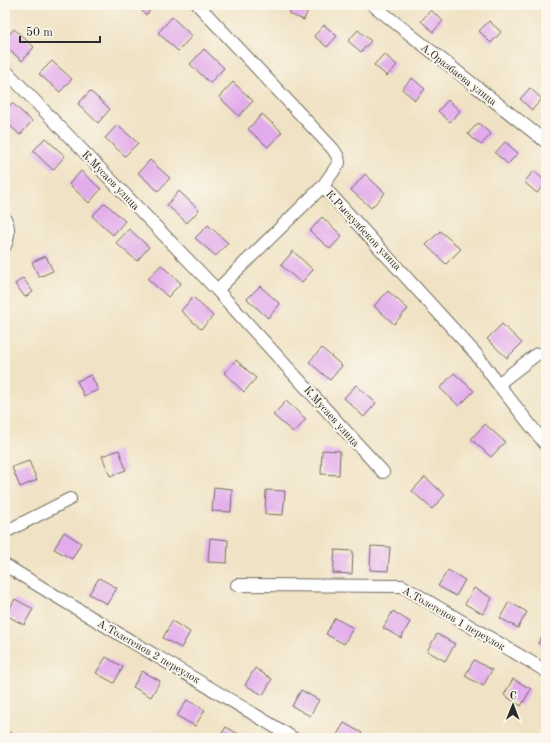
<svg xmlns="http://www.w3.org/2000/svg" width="551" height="743" font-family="'Old Standard TT',serif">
	<rect width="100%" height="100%" fill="#fbf7ec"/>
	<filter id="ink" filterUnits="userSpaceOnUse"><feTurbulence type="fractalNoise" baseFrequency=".025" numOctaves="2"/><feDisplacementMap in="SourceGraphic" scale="8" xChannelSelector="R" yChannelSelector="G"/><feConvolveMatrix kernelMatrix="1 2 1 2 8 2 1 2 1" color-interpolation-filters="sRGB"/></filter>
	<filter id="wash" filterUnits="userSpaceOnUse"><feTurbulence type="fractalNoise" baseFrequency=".012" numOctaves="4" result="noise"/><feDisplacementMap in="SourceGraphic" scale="16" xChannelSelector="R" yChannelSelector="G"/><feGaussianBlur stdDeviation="0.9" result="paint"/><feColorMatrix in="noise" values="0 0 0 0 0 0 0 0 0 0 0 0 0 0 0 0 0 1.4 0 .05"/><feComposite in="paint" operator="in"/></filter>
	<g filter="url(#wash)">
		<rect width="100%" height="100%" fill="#f0e2c4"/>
		<g id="blocks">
			<!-- building -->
			<path fill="#e2abec" d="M136,5H155L146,15Z
				M293,5H302L309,7L304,20L289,14Z
				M431,10L443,21L433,32L421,21Z
				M172,17L192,36L178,51L158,33Z
				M489,21L501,32L491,43L479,31Z
				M324,25L337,36L327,47L314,36Z
				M14,29L34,47L22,61L5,46V39Z
				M358,30L371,41L361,52L348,41Z
				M204,49L224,68L210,83L190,64Z
				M384,54L397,65L387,76L374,65Z
				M52,61L72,79L60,92L39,74Z
				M412,78L425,89L415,100L402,89Z
				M233,82L253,101L239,116L219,97Z
				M530,88L542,99L532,110L520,99Z
				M90,91L110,109L98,123L78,104Z
				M448,100L460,111L450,122L438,111Z
				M12,103L32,121L20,135L5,121V111Z
				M262,114L282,132L268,147L248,129Z
				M478,123L491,134L481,145L468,134Z
				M117,125L138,143L125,156L105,138Z
				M45,138L65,156L53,170L33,151Z
				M505,142L518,153L508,164L495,153Z
				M150,160L170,178L158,191L138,173Z
				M81,171L101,189L89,203L69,184Z
				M534,171L546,182V183L537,193L524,182Z
				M365,174L385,193L371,208L351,190Z
				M179,191L199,210L187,223L167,205Z
				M105,203L125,221L113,235L92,216Z
				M322,217L342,236L330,249L310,231Z
				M208,225L228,243L216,256L195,238Z
				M129,229L149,247L137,261L116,243Z
				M440,231L461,249L446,264L426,245Z
				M293,251L313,270L301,283L281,265Z
				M46,256L53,271L39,277L32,262Z
				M161,265L181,283L168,297L148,279Z
				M23,278L33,292L25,297L15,284Z
				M260,286L280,304L268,318L247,299Z
				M388,291L408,309L394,324L374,306Z
				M193,297L213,316L201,329L181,311Z
				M502,324L522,343L507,358L487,339Z
				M322,348L342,366L330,380L309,362Z
				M236,360L256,378L244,392L224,373Z
				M454,373L474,391L459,406L440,388Z
				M91,375L98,390L84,396L77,381Z
				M356,385L376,403L364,417L344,398Z
				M286,401L306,419L294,433L273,415Z
				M485,424L505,442L491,457L471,439Z
				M119,450L126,470L110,476L102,456Z
				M322,450L340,451L339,475L321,474Z
				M29,461L37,480L20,487L12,467Z
				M425,477L445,495L432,509L412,491Z
				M214,487L232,489L231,512L212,511Z
				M266,490L285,491L283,515L265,514Z
				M64,532L81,543L72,559L54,549Z
				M210,538L228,540L227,563L208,562Z
				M371,546L390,547L388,571L370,570Z
				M335,550L353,551L352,574L333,573Z
				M448,570L465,580L456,596L438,586Z
				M99,578L117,588L107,604L89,594Z
				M474,588L492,598L483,614L465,604Z
				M15,599L33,609L24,625L6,615Z
				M509,602L527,612L518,628L500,618Z
				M393,611L410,622L401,638L383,628Z
				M335,618L353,628L344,644L326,634Z
				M172,621L190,632L181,648L163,638Z
				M546,630V647L538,643Z
				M437,634L455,644L445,661L427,651Z
				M106,657L123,667L114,683L96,673Z
				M474,660L492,670L483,686L465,676Z
				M255,668L272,679L263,695L245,685Z
				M142,671L160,681L151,697L133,687Z
				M513,679L531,689L521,706L504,695Z
				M301,690L319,700L310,716L292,706Z
				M187,700L205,710L195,726L177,716Z
				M344,723L362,733L358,738H335Z
				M226,727L244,737L243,738H219Z
				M5,730L14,735L12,738H5Z"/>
		</g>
	</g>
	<g filter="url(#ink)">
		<use href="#blocks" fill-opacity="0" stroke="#706b61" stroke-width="1"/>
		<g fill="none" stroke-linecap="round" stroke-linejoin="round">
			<!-- street casing -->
			<g stroke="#706b61" stroke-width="14">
				<path id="street" d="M198,5L333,149L338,157L339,163L323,186L476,354L498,384L546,445
					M373,5L546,142
					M5,70L217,290L383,472
					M5,219C10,228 9,236 5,246
					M217,290L323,186
					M498,384L537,354
					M5,532L70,499
					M5,565C100,624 197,679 293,738
					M237,585L402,586L546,671"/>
			</g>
			<!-- street -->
			<use href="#street" stroke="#fff" stroke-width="12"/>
		</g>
	</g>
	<g text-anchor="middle" stroke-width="4" stroke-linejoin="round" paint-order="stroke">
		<!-- street labels -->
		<g font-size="11" fill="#2b2b2b" stroke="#fbf7ec">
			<text transform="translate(459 74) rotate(38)" y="4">А.Оразбаева улица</text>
			<text transform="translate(111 180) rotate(46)" y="4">К.Мусаев улица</text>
			<text transform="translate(364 230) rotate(47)" y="4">К.Рыскулбеков улица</text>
			<text transform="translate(332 416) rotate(48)" y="4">К.Мусаев улица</text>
			<text transform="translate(454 618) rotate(30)" y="4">А.Толегенов 1 переулок</text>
			<text transform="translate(149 651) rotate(30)" y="4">А.Толегенов 2 переулок</text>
		</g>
	</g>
	<!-- margin -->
	<rect width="551" height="743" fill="none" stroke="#fbf7ec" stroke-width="20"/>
	<!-- north arrow -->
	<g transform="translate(513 705) rotate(1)" stroke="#fbf7ec" stroke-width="3" paint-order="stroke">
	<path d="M0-3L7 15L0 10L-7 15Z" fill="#2b2b2b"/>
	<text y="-6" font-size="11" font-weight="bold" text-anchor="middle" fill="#2b2b2b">С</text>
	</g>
	<!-- scale -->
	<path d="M20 36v6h80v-6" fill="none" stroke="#2b2b2b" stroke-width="2"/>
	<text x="26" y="36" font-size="12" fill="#2b2b2b" stroke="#fbf7ec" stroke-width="3" paint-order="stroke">50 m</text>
</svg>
